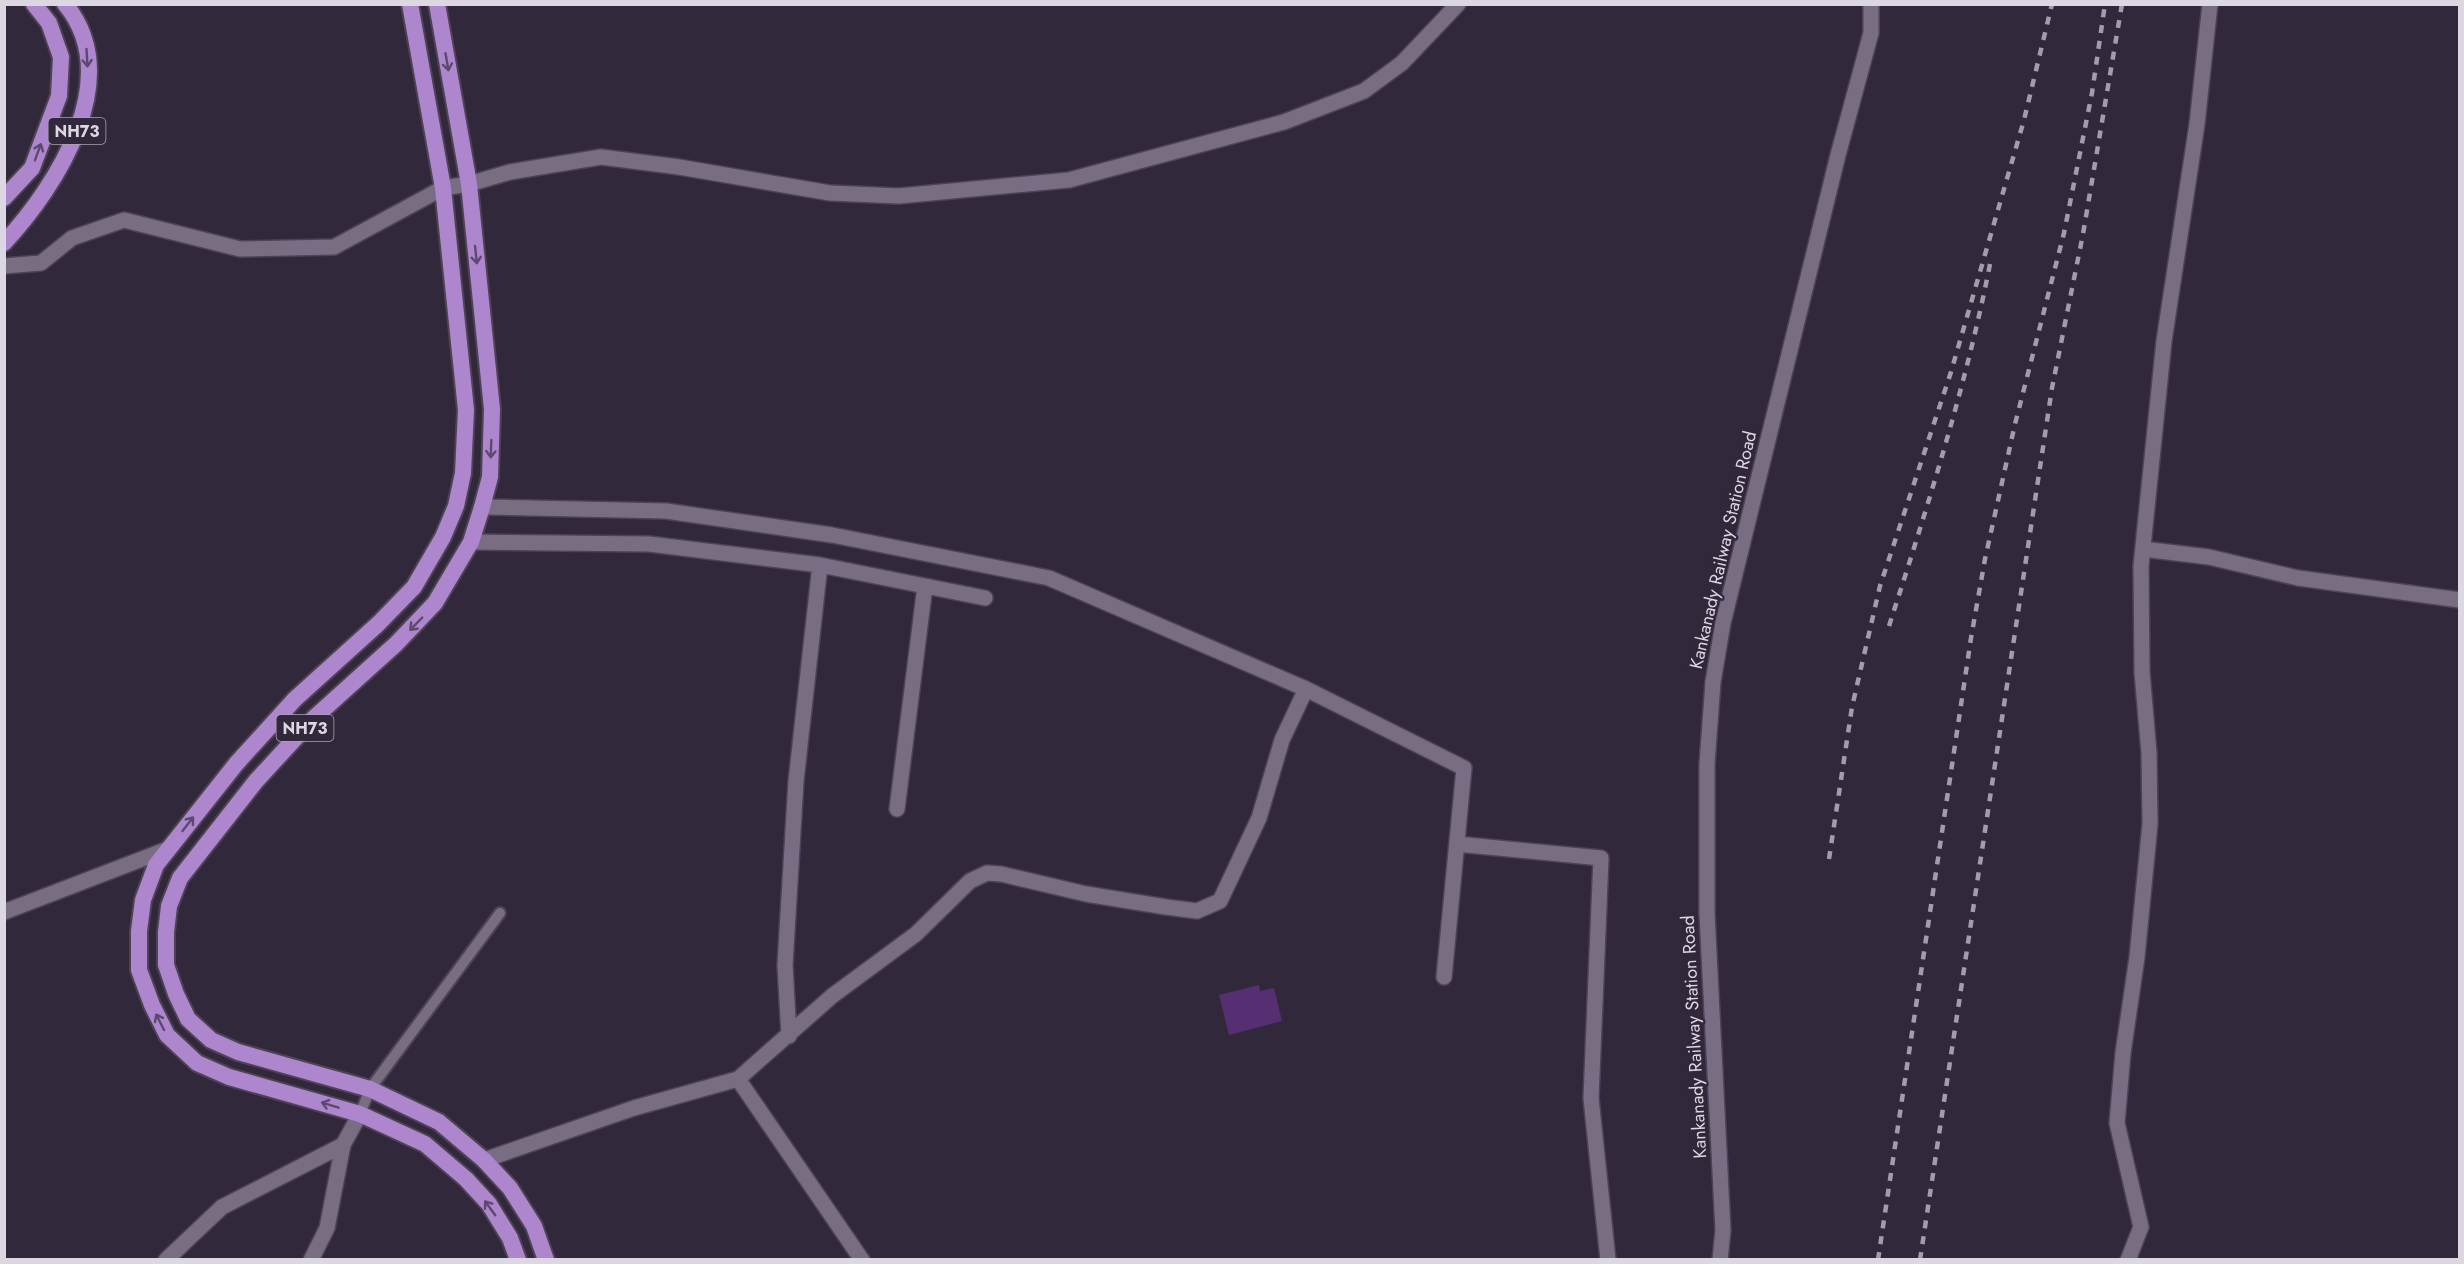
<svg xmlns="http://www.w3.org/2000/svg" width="2464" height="1264" font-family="Jost,sans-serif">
	<rect width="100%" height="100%" fill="#32283b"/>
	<!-- building -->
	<path fill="#552f72" d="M1259,985L1260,991L1274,988L1282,1021L1229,1035L1219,995Z"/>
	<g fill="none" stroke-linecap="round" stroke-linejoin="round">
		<!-- service casing -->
		<g stroke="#4d4354" stroke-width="14">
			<path id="service" d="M360,1114L370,1089L500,913"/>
		</g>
		<!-- minor casing -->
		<g stroke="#4d4354" stroke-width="18">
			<path id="minor" d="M4,266L41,263L72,238L124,220L240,249L334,247L443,188
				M482,507L666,511L832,535L1049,578L1306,689L1464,768L1444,977
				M471,542L649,544L820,565L796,781L785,965L789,1036
				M2143,549L2209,557L2298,578L2460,600
				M820,565L985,598
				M897,809L925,586
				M1457,844L1601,858L1591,1098L1608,1260
				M4,912L168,849
				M738,1079L862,1260
				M484,1160L634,1108L738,1079L832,996L916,934L970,881L987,873L1001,874L1086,894L1166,907L1197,911L1220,901L1259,818L1282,740L1306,689
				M166,1260L222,1207L343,1145L360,1114
				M311,1260L327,1228L343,1145
				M1720,1260L1723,1230L1707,914V764L1713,682L1723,623L1838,155L1871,33V4
				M2128,1260L2141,1227L2117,1123L2123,1053L2137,957L2150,824L2149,753L2142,672L2141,566L2164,341L2197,124L2210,4"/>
		</g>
		<!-- tertiary casing -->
		<g stroke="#4d4354" stroke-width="18">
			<path id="tertiary" d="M443,188L469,184L510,172L601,157L679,167L830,193L899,196L1069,180L1284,122L1364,91L1402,63L1458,4"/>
		</g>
		<!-- trunk casing -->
		<g stroke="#4d4354" stroke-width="20">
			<path id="trunk" d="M410,4L443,188L466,410L463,473L456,506L443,537L414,587L378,624L295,699L236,764L156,865L143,900L139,931V970L152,1005L167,1035L197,1063L229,1077L360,1114L425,1144L466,1179L489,1204L510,1238L518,1260
				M437,4L469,184L492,409L490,477L482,507L471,542L435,603L396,644L314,718L256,781L180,878L169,906L166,932V965L176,994L188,1019L211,1040L238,1052L370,1089L439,1122L484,1160L510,1188L534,1226L546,1260
				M4,198L32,168L59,96L61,57L49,23L34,4
				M4,243C57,186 126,78 65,4"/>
		</g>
		<!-- service -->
		<use href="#service" stroke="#796d84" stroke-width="10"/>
		<!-- minor -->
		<use href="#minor" stroke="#796d84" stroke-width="15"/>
		<!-- tertiary -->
		<use href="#tertiary" stroke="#796d84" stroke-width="15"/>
		<!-- trunk -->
		<use href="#trunk" stroke="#ad86ce" stroke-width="16"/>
		<!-- rail -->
		<path stroke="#a49cab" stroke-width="4.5" stroke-dasharray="8 8" stroke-linecap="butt" d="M1889,626C1928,505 1967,383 1991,259
			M1829,859L1852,707L1880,586L1951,372L2024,120L2052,4
			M1878,1260L1971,638L1985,559L2015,424L2064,233L2092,93L2105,4
			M1920,1260L2052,388L2083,234L2122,4"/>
	</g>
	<!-- one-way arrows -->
	<defs><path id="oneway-shaft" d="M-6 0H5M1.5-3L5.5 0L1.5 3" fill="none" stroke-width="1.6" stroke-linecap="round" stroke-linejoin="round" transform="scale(1.5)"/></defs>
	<g stroke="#5d496e">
		<use href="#oneway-shaft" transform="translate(87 58) rotate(87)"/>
		<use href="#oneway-shaft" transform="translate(447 62) rotate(80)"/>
		<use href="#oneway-shaft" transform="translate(38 152) rotate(-70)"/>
		<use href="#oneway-shaft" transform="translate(476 255) rotate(84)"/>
		<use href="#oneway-shaft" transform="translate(491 449) rotate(92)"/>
		<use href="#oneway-shaft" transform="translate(416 624) rotate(134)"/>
		<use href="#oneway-shaft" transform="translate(188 824) rotate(-52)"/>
		<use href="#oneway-shaft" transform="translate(160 1022) rotate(-117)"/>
		<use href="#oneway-shaft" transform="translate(330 1105) rotate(-163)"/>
		<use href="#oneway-shaft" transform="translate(490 1208) rotate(-126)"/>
	</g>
	<g text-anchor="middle" stroke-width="4.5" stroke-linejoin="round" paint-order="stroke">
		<!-- shield labels -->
		<g fill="#32283b" stroke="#aaa2b1" stroke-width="1.5">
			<rect x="48.5" y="118" width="57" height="26" rx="4.5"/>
			<rect x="276.5" y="715" width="57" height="26" rx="4.5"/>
		</g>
		<g font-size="16" font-weight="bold" fill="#ddd6e3">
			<text x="77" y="137">NH73</text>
			<text x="305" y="734">NH73</text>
		</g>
		<!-- street labels -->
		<g font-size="18" fill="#ddd6e3" stroke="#32283b">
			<text transform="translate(1723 550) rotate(-77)" y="6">Kankanady Railway Station Road</text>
			<text transform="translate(1694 1037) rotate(-93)" y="6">Kankanady Railway Station Road</text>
		</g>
	</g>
	<!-- border -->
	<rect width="2464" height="1264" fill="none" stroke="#ddd6e3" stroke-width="12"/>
</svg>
